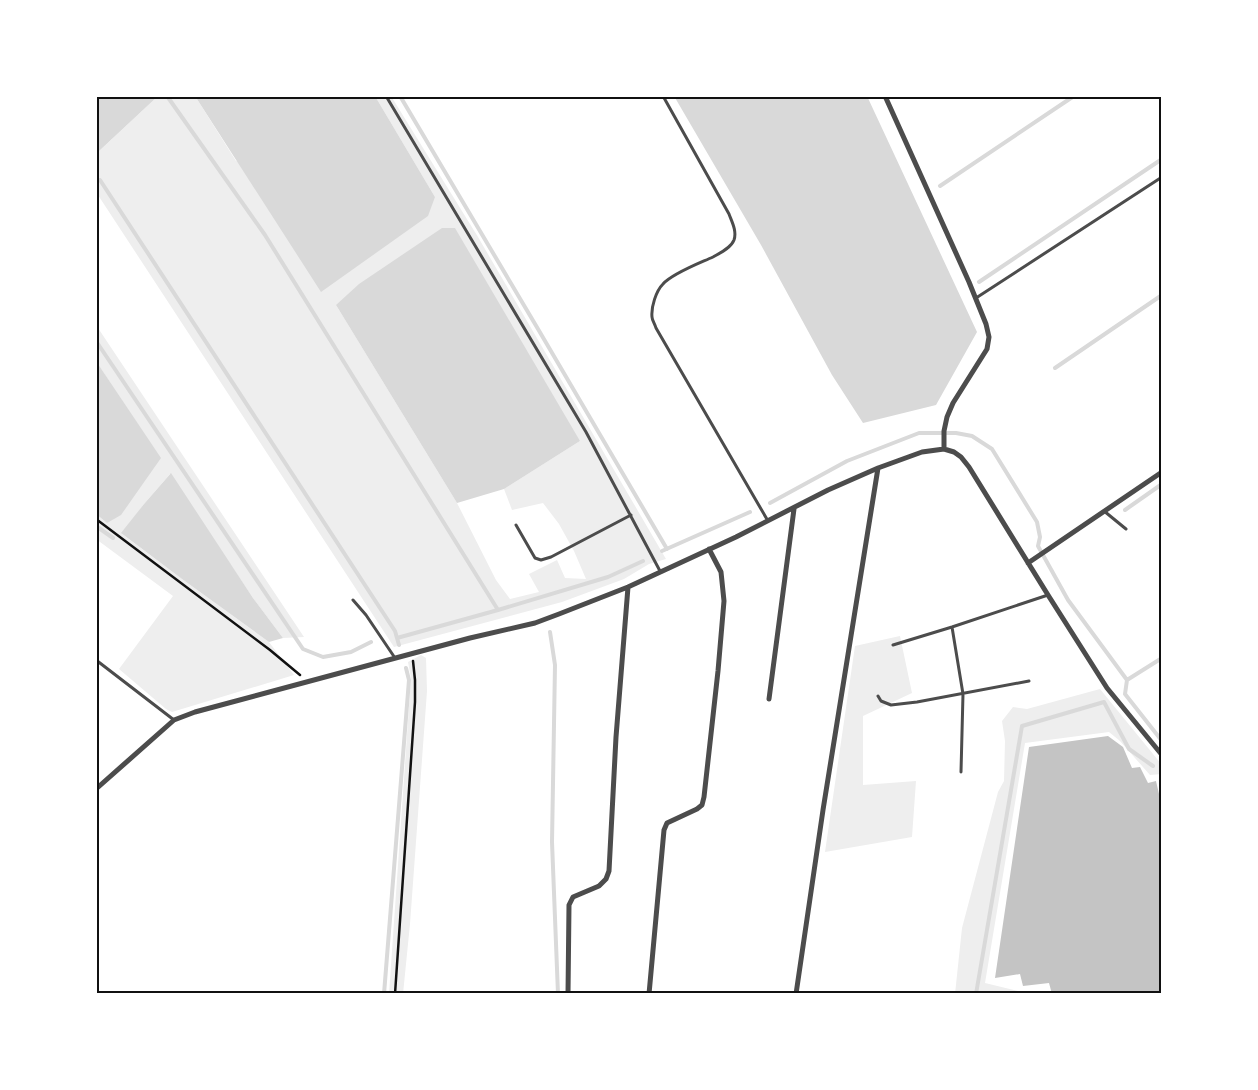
<svg xmlns="http://www.w3.org/2000/svg" width="1258" height="1090" font-family="Montserrat,sans-serif">
	<rect width="100%" height="100%" fill="#fff"/>
	<!-- green -->
	<path fill="#eee" fill-rule="evenodd" d="M158,96H195L236,161L435,197L375,96H391L478,237L666,559L649,564L624,579L562,602L394,647L96,192V154ZM336,305L580,441L504,489L512,510L543,503L559,524L574,551L586,579L565,578L557,560L529,574L539,592L510,599L496,580L457,503Z
		M96,325L304,637L283,638L253,598L170,474L144,504L122,534L182,579L269,642L294,675L172,712L166,709L119,669L173,596L96,539V514L107,523L160,458L96,361Z
		M900,636L912,693L863,716V785L916,781L912,837L825,852L855,646Z
		M421,655L426,658L427,691L410,924L403,994H389L411,678L408,662Z
		M1100,689L1162,765V774L1150,775L1120,741L1109,732L1025,743L985,983L1031,994H955L962,928L998,792L1004,781L1005,741L1002,721L1013,707L1027,709Z"/>
	<!-- water -->
	<path fill="#d9d9d9" d="M96,96H158L98,152L96,148Z
		M195,96H375L435,197L428,216L321,292Z
		M674,96H867L977,332L936,405L863,423L832,375L761,245Z
		M442,228H455L580,441L504,489L457,503L336,305L359,284Z
		M96,361L161,458L121,515L107,523L96,514Z
		M171,473L253,598L283,638L269,642L182,579L121,533L144,504Z"/>
	<g fill="none" stroke-linecap="round" stroke-linejoin="round">
		<!-- stream -->
		<path stroke="#d9d9d9" stroke-width="4" d="M167,96L265,235L498,610
			M400,96L538,329L667,549
			M100,180L395,631L399,645
			M940,186L1074,96
			M979,282L1162,159
			M96,341L303,649L323,657L351,652L371,642
			M1055,368L1162,295
			M770,503L847,461L919,433H956L972,436L992,449L1037,522L1040,537L1038,546L1068,600L1127,680L1125,694L1162,741
			M1125,510L1162,484
			M96,526L113,538
			M662,551L750,512
			M550,632L555,665L552,842L558,994
			M397,638L498,610L608,577L643,561
			M1127,680L1162,658
			M384,994L409,680L406,668
			M976,994L1022,726L1104,702L1129,749L1153,766"/>
	</g>
	<!-- building -->
	<path fill="#c4c4c4" d="M1108,736L1123,747L1132,768L1140,767L1148,783L1156,781L1162,807V994H1082L1081,992L1067,994H1052L1049,983L1023,986L1020,974L995,978L1029,747Z"/>
	<g fill="none" stroke-linecap="round" stroke-linejoin="round">
		<!-- path -->
		<path stroke="#111" stroke-width="2.5" d="M96,519L270,650L300,675
			M395,994L415,702V680L413,661"/>
		<!-- service -->
		<path stroke="#4c4c4c" stroke-width="3" d="M386,96L586,432L660,571
			M663,96L729,214C732,222 737,231 734,240C731,248 720,253 713,257C700,263 673,273 663,284C656,291 651,307 652,317C652,320 655,324 656,328L768,521
			M976,298L1162,177
			M1104,511L1126,529
			M516,525L535,558L541,560L551,557L631,515
			M353,600L366,615L395,658
			M952,627L963,694L961,772
			M893,645L952,627L1048,595
			M96,660L174,720
			M878,696L881,701L891,705L917,702L1029,681"/>
		<!-- minor -->
		<path stroke="#4c4c4c" stroke-width="5" d="M885,96L969,282L986,324L989,337L987,349L953,403L947,417L944,431V449
			M1028,563L1162,472
			M769,699L794,509
			M96,789L174,720L195,712L470,638L535,623L559,614L628,587L736,537L828,490L878,468L922,452L944,449L954,452L961,457L969,467L1048,595L1107,688L1162,755
			M568,994L569,905L573,897L599,886L606,879L609,871L616,737L628,587
			M649,994L664,830L667,823L697,809L702,805L704,797L718,671L724,601L721,572L709,549
			M796,994L823,810L878,468"/>
	</g>
	<!-- border -->
	<rect width="1258" height="1090" fill="none" stroke="#ffffff" stroke-width="195"/>
	<rect x="98" y="98" width="1062" height="894" fill="none" stroke="#111" stroke-width="2"/>
</svg>
